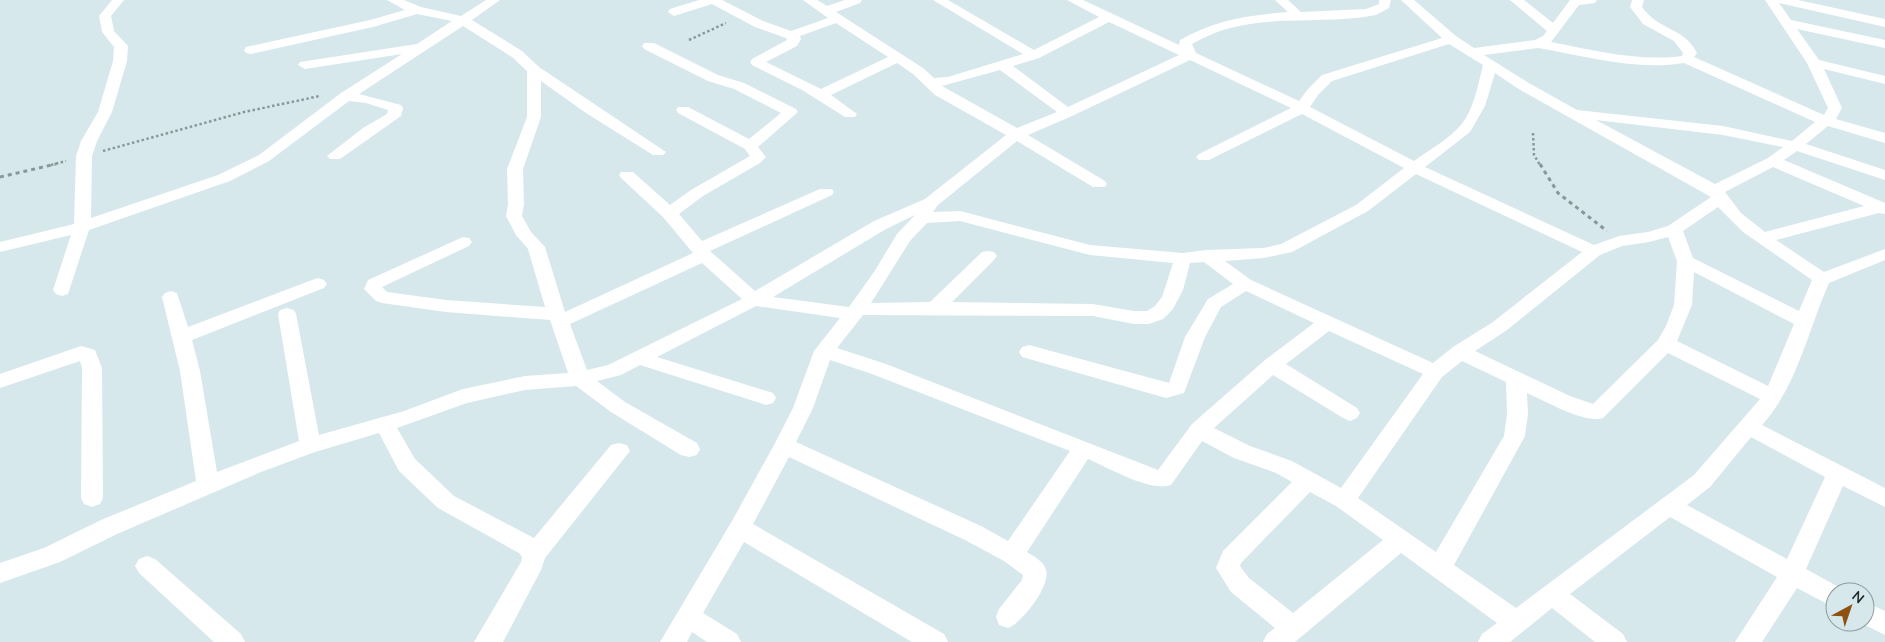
<svg xmlns="http://www.w3.org/2000/svg" width="1885" height="642" font-family="Mulish,sans-serif">
	<rect width="100%" height="100%" fill="#d6e8ec"/>
	<g fill="none" stroke-linecap="round" stroke-linejoin="round">
		<!-- path-far1 -->
		<path stroke="#8a979a" stroke-width="2.5" stroke-dasharray="2.5 2.5" stroke-linecap="butt" d="M689,40L726,23
			M1533,133L1534,155L1540,165
			M103,151L244,112L320,96
			M51,165L66,161"/>
		<!-- path -->
		<path stroke="#8a979a" stroke-width="3" stroke-dasharray="4 4" stroke-linecap="butt" d="M1540,164L1558,193L1607,231
			M0,177L56,164"/>
		<!-- minor -->
		<path fill="#fff" fill-rule="evenodd" d="M112,0H124L111,16L114,31L128,46L127,61L112,112L97,141L92,156L91,218L218,175L259,155L341,93L402,54L305,69L298,65L300,62L417,44L452,21L417,14L373,27L251,54L246,53L244,50L246,47L370,20L405,10L387,0H404L421,7L461,16L486,0H500L472,20L522,51L539,67L666,152L663,155H653L586,113L541,81V117L523,169L524,204L522,216L531,232L545,247L565,312L693,253L663,217L621,178L619,175L621,172H633L670,205L691,190L750,156L745,149L678,113L676,110L678,107H688L749,139L781,113L734,89L708,81L644,49L642,46L644,43H654L718,75L744,83L796,109L798,112L758,147L766,157L760,163L703,196L679,214L702,241L820,189H832L834,192L832,195L710,251L755,291L874,221L925,199L1006,135L935,95L913,74L897,63L831,95L857,114L855,117H845L802,90L752,65L750,62L752,59L787,40L786,38L755,27L712,4L674,16L668,12L670,9L699,0H722L763,21L791,31L828,18L803,0H817L827,6L845,0H862L860,3L836,12L923,68L934,78L948,77L1023,54L933,0H948L1034,50L1099,17L1067,0H1083L1179,45L1180,40C1214,20 1249,15 1288,12L1275,0H1288L1301,12L1366,9L1379,4V0H1391L1389,8L1376,15C1313,27 1251,9 1192,44L1196,53L1299,101L1308,89L1322,75L1442,38L1401,0H1414L1456,36L1474,48L1535,40L1543,36L1547,31L1510,0H1524L1553,23L1570,0H1597L1595,3L1579,5L1551,42C1593,50 1639,62 1682,56L1683,53L1674,41L1643,24L1630,7L1632,0H1644L1642,7C1659,31 1684,27 1697,53L1694,57L1824,115L1828,108L1807,63L1765,0H1798L1885,19V27L1779,3L1791,20L1885,40V48L1797,29L1819,60L1885,76V84L1824,69L1842,108L1836,119L1885,133V143L1828,126L1806,144L1885,170V180L1797,151L1784,160L1885,203V214L1879,213L1776,240L1824,272L1885,249V260L1829,283C1808,330 1798,385 1762,425L1885,488V507L1843,486L1806,569L1844,590L1845,592H1835V608L1797,588L1762,642H1735L1777,577L1670,517L1570,594L1623,634L1627,642H1595L1552,608L1510,642H1478L1482,634L1497,623L1401,553L1295,642H1263L1267,634L1275,628L1231,592L1216,568L1223,551L1292,482L1276,473L1234,458L1202,441L1171,485C1149,492 1109,468 1088,459L1027,552C1033,556 1044,561 1046,570C1051,586 1022,623 1008,628L999,625L996,617L999,609L1022,580L1023,575L1004,561L965,540L789,457L753,524L944,634L948,642H912L744,542L703,613L737,634L741,642H707L692,632L687,642H660L732,521L774,445L793,408L814,351L840,318L756,306L657,357L773,393L776,398L773,403L766,405L640,365L621,375L597,381L625,402L697,443L700,449L697,455L689,457L681,455L611,412L576,386L525,390L467,403L397,428L415,459L454,496L534,538L611,445L619,443L627,445L630,451L545,558L541,570L503,642H474L521,562L522,557L519,553L438,508L399,471L379,433L315,452L261,472L117,534L60,562L0,583V563L44,548L101,520L196,481L180,371L162,297L165,293L171,291L177,293L188,327L312,280L318,278L324,280L327,284L324,288L192,340L200,371L217,472L299,441L278,314L280,310L287,308L294,310L296,314L319,435L404,411L463,389L525,376L568,373L550,320L446,312L382,303L376,301L364,289L368,280L463,237L469,238L472,242L469,246L382,287L387,292L446,300L545,307L528,249L516,235L506,216L508,204L507,169L527,117V71L512,57L463,26L359,94L401,105L403,108L401,116L340,159H330L327,156L363,128L387,114L388,110L366,103L349,101L269,161L230,181L89,230L68,294L62,296L56,294L53,290L71,235L0,252V242L74,224L76,156L81,141L98,112L113,61L114,47L102,32L99,16ZM1109,22L1179,55L1068,107L1013,66L1039,58ZM836,23L888,57L821,89L766,62L797,46L801,39L800,36ZM1449,44L1483,65C1478,85 1474,109 1461,125C1449,139 1429,150 1414,161L1310,107L1318,95L1332,81ZM1538,48C1585,56 1636,71 1684,63L1815,122L1792,141L1723,126L1577,110L1527,82L1484,55ZM1190,60L1291,108L1199,154L1196,157L1199,160H1209L1302,114L1404,168L1356,205L1281,244L1264,248L1206,250L1183,253L1090,245L960,211L933,212L938,205L1017,141L1093,187H1105L1107,184L1105,181L1028,135L1072,116ZM1000,70L1057,112L1017,128L942,86ZM1495,73L1517,88L1711,197L1668,226L1648,232L1619,236L1594,245L1425,167L1470,132L1485,106ZM1596,120L1723,135L1783,147L1768,158L1715,184ZM1773,167L1864,206L1765,232L1741,213L1725,192ZM1416,174L1582,252L1493,322L1453,347L1433,363L1251,280L1225,261L1264,258L1292,252L1368,211ZM1718,207L1743,232L1812,280L1799,311L1693,258L1683,231ZM915,215L897,234L874,272L849,307L773,297L886,229ZM960,221L1090,255L1173,263L1162,297L1155,306L1147,311H1134L1093,304L952,302L994,260L997,256L994,252L988,251L982,252L930,302L871,303L910,241L927,223ZM1668,237L1677,261L1674,305L1666,326L1658,340L1593,404L1570,396L1475,351L1507,330L1600,255L1622,246L1649,242ZM1204,262L1233,284L1208,299L1185,337L1169,383L1029,345L1022,347L1019,352L1022,357L1166,398L1184,393L1205,337L1221,307L1246,291L1314,323L1265,360L1192,424L1158,470L886,364L837,348L863,315L1093,316L1134,324H1149L1163,319L1173,309L1183,290L1190,263ZM702,263L742,299L608,365L587,370L570,324ZM1694,272L1794,324L1768,386L1677,341L1692,305ZM1329,331L1423,374L1341,488L1292,461L1250,446L1214,428L1273,375L1343,418L1350,421L1357,418L1360,413L1357,408L1286,364ZM1668,353L1760,399L1694,475L1516,608L1454,565L1525,436L1528,414L1527,393C1545,401 1585,424 1603,418ZM830,360L872,374L1070,451L1008,541L981,526L796,442L813,408ZM1462,361L1506,382L1507,414L1504,436L1436,552L1358,498L1442,377ZM1751,437L1825,477L1787,559L1687,505L1710,487ZM1310,492L1336,506L1383,540L1293,613L1249,578L1240,566L1241,563Z
			M81,346L95,350L102,368L103,498L100,504L92,507L84,504L81,498L82,368L80,361L0,388V374Z
			M147,556L155,559L241,634L245,642H214L139,573L135,566L139,559Z
			M1865,602L1885,611V635L1859,622H1865Z"/>
	</g>
	<!-- north arrow -->
	<g transform="translate(1850 607) rotate(40)"><circle r="24" fill="#d6e8ec" stroke="#8e9c9e"/>
	<path d="M0-4L9 19L0 12L-9 19Z" fill="#8d5111"/>
	<text y="-8" font-size="14" font-weight="bold" text-anchor="middle" fill="#22292a">N</text>
	</g>
</svg>
